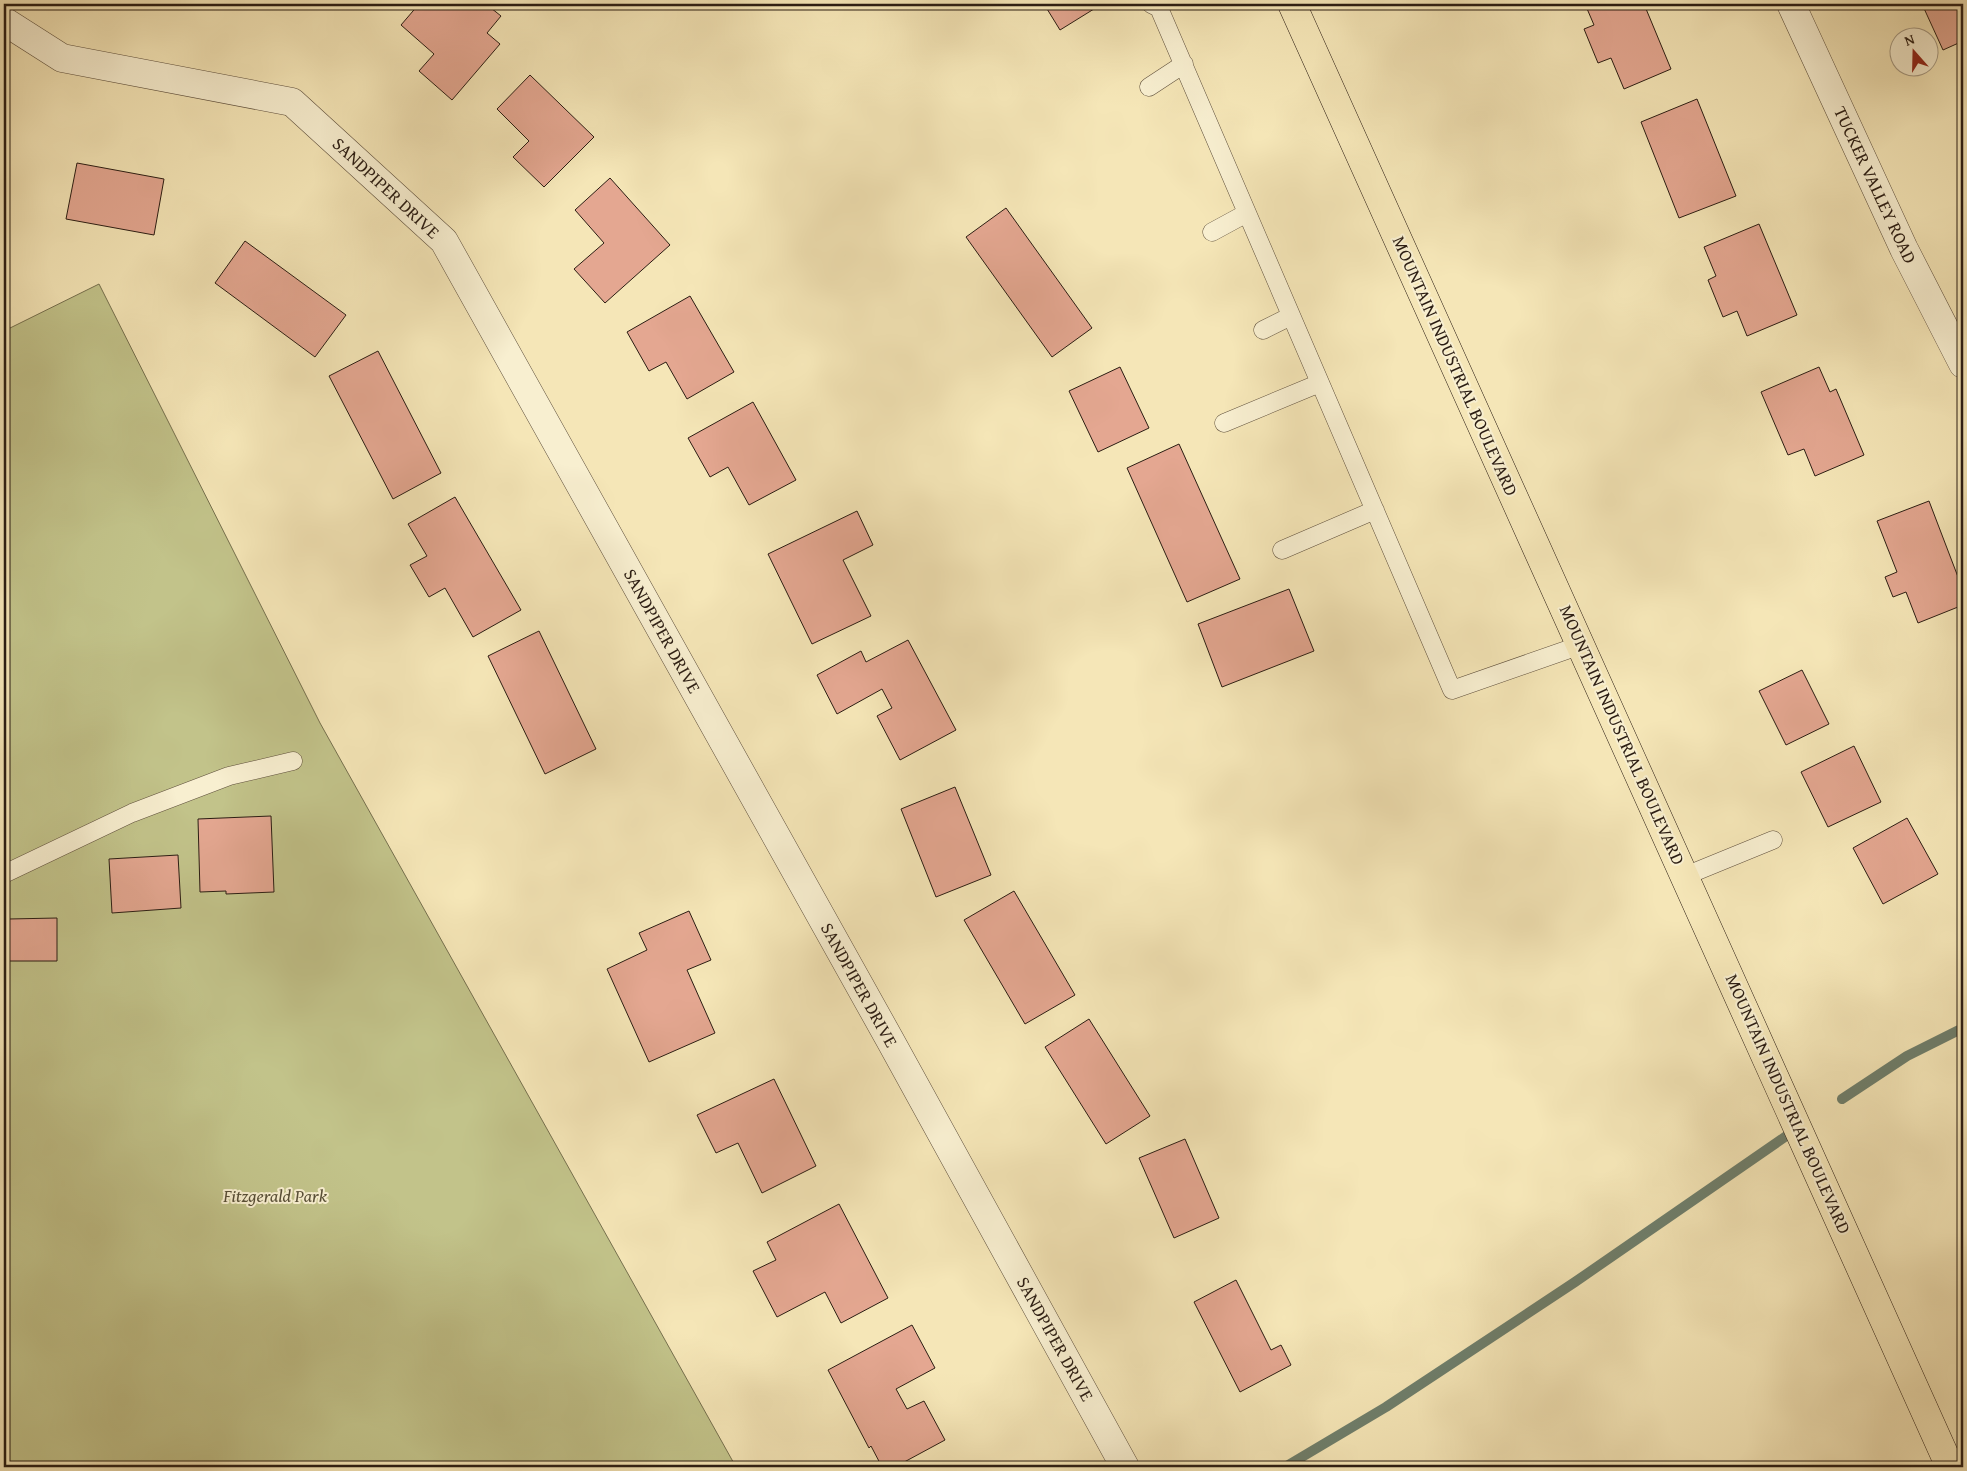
<svg xmlns="http://www.w3.org/2000/svg" width="1967" height="1471" font-family="'Gentium Book Plus',serif">
	<rect width="100%" height="100%" fill="#f5e6b7"/>
	<filter id="stains"><feTurbulence type="fractalNoise" baseFrequency=".004" numOctaves="4"/><feColorMatrix values="0 0 0 0 .2 0 0 0 0 .09 0 0 0 0 .02 0 0 0 .5 -.17"/></filter>
	<radialGradient id="worn" r=".72"><stop offset=".6" stop-color="#630" stop-opacity="0"/><stop offset="1" stop-color="#630" stop-opacity=".3"/></radialGradient>
	<!-- green -->
	<path fill="#c2c38a" stroke="#76704e" d="M99,284L320,723L736,1467H4V331Z"/>
	<g fill="none" stroke-linecap="round" stroke-linejoin="round">
		<!-- stream -->
		<path stroke="#6f7f6c" stroke-width="10" d="M1842,1099L1907,1056L1963,1028
			M1285,1467L1386,1407L1575,1282L1795,1130"/>
	</g>
	<!-- building -->
	<path fill="#e4a791" stroke="#2b1d13" d="M419,4H486L501,16L487,33L500,44L452,100L419,71L434,54L401,25Z
		M1044,4H1102L1060,30Z
		M1585,4H1644L1671,69L1624,89L1611,58L1598,63L1584,29L1594,25Z
		M1922,4H1963V41L1943,50Z
		M530,75L594,137L544,187L513,157L529,141L497,109Z
		M1697,99L1736,196L1679,218L1641,122Z
		M77,163L164,179L154,235L66,219Z
		M610,178L670,245L605,303L574,269L604,243L575,210Z
		M1006,208L1092,328L1052,357L966,237Z
		M1759,224L1797,315L1747,336L1737,311L1723,317L1708,280L1716,276L1704,247Z
		M245,241L346,315L315,357L215,283Z
		M690,296L734,372L687,399L666,362L649,371L627,332Z
		M378,351L441,473L393,499L329,376Z
		M1120,367L1149,428L1098,452L1069,391Z
		M1819,367L1830,392L1836,389L1864,455L1815,476L1804,449L1788,455L1761,392Z
		M753,402L796,480L749,505L728,467L710,477L688,438Z
		M1179,444L1240,579L1187,602L1127,468Z
		M455,497L521,610L473,637L445,588L429,597L410,565L427,556L408,524Z
		M1929,501L1963,590V605L1918,623L1906,592L1893,597L1885,577L1897,572L1877,521Z
		M857,511L873,545L843,560L871,616L812,644L768,554Z
		M1289,589L1314,651L1222,687L1198,624Z
		M539,631L596,749L545,774L488,656Z
		M908,640L956,730L900,760L877,716L892,708L882,689L837,714L817,675L861,651L866,662Z
		M1802,670L1829,724L1786,745L1759,691Z
		M1854,746L1881,802L1828,827L1801,772Z
		M955,787L991,875L936,897L901,809Z
		M271,816L274,892L226,894V891L200,892L198,819Z
		M1907,818L1938,874L1883,904L1853,848Z
		M178,855L181,908L112,913L109,859Z
		M1014,891L1075,995L1025,1024L964,920Z
		M689,911L711,960L687,970L715,1033L649,1062L607,969L647,950L639,933Z
		M57,918V961H9V919Z
		M1089,1019L1150,1116L1106,1144L1045,1047Z
		M774,1079L816,1166L762,1193L738,1143L716,1153L697,1115Z
		M1185,1139L1219,1218L1174,1238L1139,1158Z
		M839,1204L888,1298L841,1323L825,1292L777,1317L753,1271L776,1260L767,1242Z
		M1236,1280L1271,1350L1281,1345L1291,1365L1240,1392L1194,1302Z
		M912,1325L935,1368L896,1389L907,1409L924,1401L945,1440L895,1467H882L871,1446L869,1448L828,1370Z"/>
	<g fill="none" stroke-linecap="round" stroke-linejoin="round">
		<!-- lane casing -->
		<g stroke="#5e4f3c" stroke-width="19">
			<path id="lane" d="M1151,4L1159,8L1452,690L1581,645
				M1149,87L1184,64
				M1212,232L1247,213
				M1263,330L1291,316
				M1224,423L1320,383
				M1282,550L1375,510
				M4,874L132,813L229,776L293,761
				M1685,876L1773,840"/>
		</g>
		<!-- street casing -->
		<g stroke="#5e4f3c" stroke-width="29">
			<path id="street" d="M1791,4L1904,249L1963,364
				M4,21L62,58L292,102L444,241L890,1040L1125,1467"/>
		</g>
		<!-- primary casing -->
		<g stroke="#2b1d13" stroke-width="29">
			<path id="primary" d="M1292,4L1950,1467"/>
		</g>
		<!-- lane -->
		<use href="#lane" stroke="#f8efd0" stroke-width="18"/>
		<!-- street -->
		<use href="#street" stroke="#f8efd0" stroke-width="28"/>
		<!-- primary -->
		<use href="#primary" stroke="#f5e6b7" stroke-width="28"/>
	</g>
	<g text-anchor="middle" stroke-width="4" stroke-linejoin="round" paint-order="stroke">
		<!-- street labels -->
		<g font-size="18" fill="#2b1d13" stroke="#f8efd0">
			<text transform="translate(1875 185) rotate(65)" y="6">TUCKER VALLEY ROAD</text>
			<text transform="translate(386 188) rotate(43)" y="6">SANDPIPER DRIVE</text>
			<text transform="translate(1455 366) rotate(66)" y="6">MOUNTAIN INDUSTRIAL BOULEVARD</text>
			<text transform="translate(662 631) rotate(61)" y="6">SANDPIPER DRIVE</text>
			<text transform="translate(1622 735) rotate(66)" y="6">MOUNTAIN INDUSTRIAL BOULEVARD</text>
			<text transform="translate(859 985) rotate(61)" y="6">SANDPIPER DRIVE</text>
			<text transform="translate(1788 1104) rotate(66)" y="6">MOUNTAIN INDUSTRIAL BOULEVARD</text>
			<text transform="translate(1055 1339) rotate(61)" y="6">SANDPIPER DRIVE</text>
		</g>
		<!-- park labels -->
		<g font-size="18" font-style="italic" fill="#584f37" stroke="#f8efd0">
			<text x="275" y="1202">Fitzgerald Park</text>
		</g>
	</g>
	<!-- margin -->
	<rect width="1967" height="1471" fill="none" stroke="#f5e6b7" stroke-width="20"/>
	<rect x="5" y="5" width="1957" height="1461" fill="none" stroke="#2b1d13" stroke-width="2.5"/>
	<rect x="10" y="10" width="1947" height="1451" fill="none" stroke="#2b1d13"/>
	<!-- north arrow -->
	<g transform="translate(1914 52) rotate(340)"><circle r="24" fill="#f8efd0" stroke="#a69b84"/>
	<path d="M0-4L9 19L0 12L-9 19Z" fill="#8f2418"/>
	<text y="-8" font-size="14" font-weight="bold" text-anchor="middle" fill="#2b1d13">N</text>
	</g>
	<rect width="100%" height="100%" filter="url(#stains)"/>
	<rect width="100%" height="100%" fill="url(#worn)"/>
</svg>
